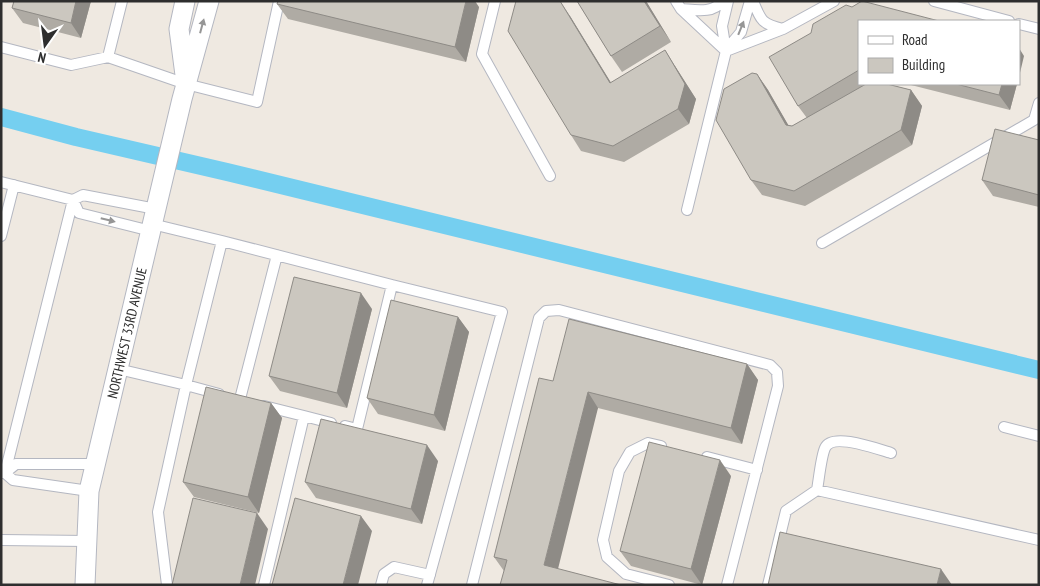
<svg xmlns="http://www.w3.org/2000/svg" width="1040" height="586" font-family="'PT Sans Narrow',sans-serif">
	<rect width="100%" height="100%" fill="#efe9e1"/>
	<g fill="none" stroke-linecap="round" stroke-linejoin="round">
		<!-- canal -->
		<path stroke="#75cff0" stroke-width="18" d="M1,117L76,137L227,172L1039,370"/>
		<!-- service casing -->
		<g stroke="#b4b7c1" stroke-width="12">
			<path id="service" d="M122,1L108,57L186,84L257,102L279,1
				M495,1L482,54L550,176
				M676,1L681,9L726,51
				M753,1C761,21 762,24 783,29L834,1
				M934,1L1009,21
				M681,9C696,10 712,14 723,1
				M1019,24L1039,29
				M1,47L71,65L108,57
				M726,50L741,32L750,1
				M726,51L783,29
				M1,182L73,200L83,195L156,209
				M73,200L79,213L151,231
				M687,210L726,51L722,26L728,1
				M152,224L222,241
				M1,236L14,185
				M822,243L1034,120L1039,103
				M118,369L186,385L222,241L392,285
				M240,399L277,255
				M264,406L304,416
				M345,426L357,429L392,285L502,312L427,585
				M1004,427L1039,436
				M661,446L648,443L630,452L619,471L603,540L607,557L626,574L669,585
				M707,457L757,470
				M1,473H5L13,480L89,491
				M5,473L73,200
				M5,473L16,464H96
				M817,490C819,479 821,457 825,448C832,432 877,449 891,453
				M1,540L87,541
				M167,585L158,512L186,385L219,394
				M264,585L304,416L331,423
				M381,585L384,574L394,567L430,575
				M472,585L539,318L546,311L559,310L770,365L777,372L778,386L727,585
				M768,585L786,511L817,490L1039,540"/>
		</g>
		<!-- minor casing -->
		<g stroke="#b4b7c1" stroke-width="21">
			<path id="minor" d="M185,75L179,29L185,1
				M85,585L89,491L182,99L209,1"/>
		</g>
		<!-- service -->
		<use href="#service" stroke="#fff" stroke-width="10"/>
		<!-- minor -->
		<use href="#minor" stroke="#fff" stroke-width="19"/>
	</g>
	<!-- wall -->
	<path fill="#afaba4" d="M14,1H91L81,38L23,23L12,8Z
		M577,1H646L671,42L622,72L611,56Z
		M277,4L479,7L466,62L288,19Z
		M852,7L859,21V84H887L911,90L922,106L912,145L805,206L762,195L751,180L757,74L768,90L788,125L792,126L807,118L798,106L811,33Z
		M570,16L611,83L675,66L696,99L689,124L624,162L581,151L571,135Z
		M907,84H1017L1010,110Z
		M1039,140V207L993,196L982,180Z
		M372,309L347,408L280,391L269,376Z
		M458,317L469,332L445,431L378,414L367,398Z
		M747,364L758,380L742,444L598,408L504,571L494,557L553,381Z
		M271,403L282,418L259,513L194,497L183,482Z
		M438,461L422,524L316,498L305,482Z
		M731,476L702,585L631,566L620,551Z"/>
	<!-- shaded-wall -->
	<path fill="#8e8b86" d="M76,1H91L81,38L71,23Z
		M466,1H475L479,7L466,62L455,47Z
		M560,1L570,16L621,99L610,83Z
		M644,1H646L671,42L660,26Z
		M1019,48L1024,56L1019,77Z
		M665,50L675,66L696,99L689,124L678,109Z
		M757,74L768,90L797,140L786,125Z
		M1002,84H1017L1010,110L999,95Z
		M911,90L922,106L912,145L901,130Z
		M361,293L372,309L347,408L337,393Z
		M458,317L469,332L445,431L434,415Z
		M747,364L758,380L742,444L731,428Z
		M588,392L598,408L555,581L544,565Z
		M271,403L282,418L259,513L248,497Z
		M427,445L438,461L422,524L411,509Z
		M720,460L731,476L702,585L691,569Z
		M257,513L268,529L255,585H240Z
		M361,516L372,531L358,585H343Z
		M941,569L952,585H937Z"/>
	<!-- building -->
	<path fill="#cbc7bf" stroke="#8e8b86" d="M14,1H76L71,23L12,8Z
		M278,1H466L455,47L277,4Z
		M516,1H560L610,83L665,50L685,84L678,109L613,146L571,135L508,31Z
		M577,1H644L660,26L611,56Z
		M862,1L939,21H859V70L798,106L769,57L811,33L813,24L846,5L852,7Z
		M752,73L757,74L786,125L792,126L866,84H887L911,90L901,130L794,191L751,180L716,120L724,89Z
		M956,84H1002L999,95Z
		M995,129L1039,140V195L982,180Z
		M294,277L361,293L337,393L269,376Z
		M391,300L458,317L434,415L367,398Z
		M569,319L747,364L731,428L588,392L544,565L621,585H500L507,560L494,557L539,378L553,381Z
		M206,387L271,403L248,497L183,482Z
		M321,419L427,445L411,509L305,482Z
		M649,442L720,460L691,569L620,551Z
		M193,498L257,513L240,585H172Z
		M295,498L361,516L343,585H272Z
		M780,532L941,569L937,585H768Z"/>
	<!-- one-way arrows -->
	<defs><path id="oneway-solid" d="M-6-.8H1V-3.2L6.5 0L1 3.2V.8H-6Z" transform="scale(1.25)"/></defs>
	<g fill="#969696">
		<use href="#oneway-solid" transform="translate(202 26) rotate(-75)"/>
		<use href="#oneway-solid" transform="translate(741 28) rotate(-68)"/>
		<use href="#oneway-solid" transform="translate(108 220) rotate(14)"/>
	</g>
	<g text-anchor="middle" stroke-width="5" stroke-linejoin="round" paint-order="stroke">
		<!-- street labels -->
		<g font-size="14" fill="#2e2e2e" stroke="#fff">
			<text transform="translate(127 333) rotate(-77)" y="5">NORTHWEST 33RD AVENUE</text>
		</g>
	</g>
	<!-- border -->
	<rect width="1040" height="586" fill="none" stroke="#2e2e2e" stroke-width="5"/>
	<!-- legend -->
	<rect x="858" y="20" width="162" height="65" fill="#ffffff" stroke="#ababab"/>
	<rect x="868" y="36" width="25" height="8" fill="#ffffff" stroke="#ababab"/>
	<text x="902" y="45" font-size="15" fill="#2e2e2e">Road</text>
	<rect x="868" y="58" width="25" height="15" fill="#cbc7bf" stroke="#ababab"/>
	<text x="902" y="70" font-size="15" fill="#2e2e2e">Building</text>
	<!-- north arrow -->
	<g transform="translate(45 45) rotate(194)" stroke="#ffffff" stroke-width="4" paint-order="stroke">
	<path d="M0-4L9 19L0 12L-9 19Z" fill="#2e2e2e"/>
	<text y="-8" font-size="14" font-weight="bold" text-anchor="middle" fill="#2e2e2e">N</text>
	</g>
</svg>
